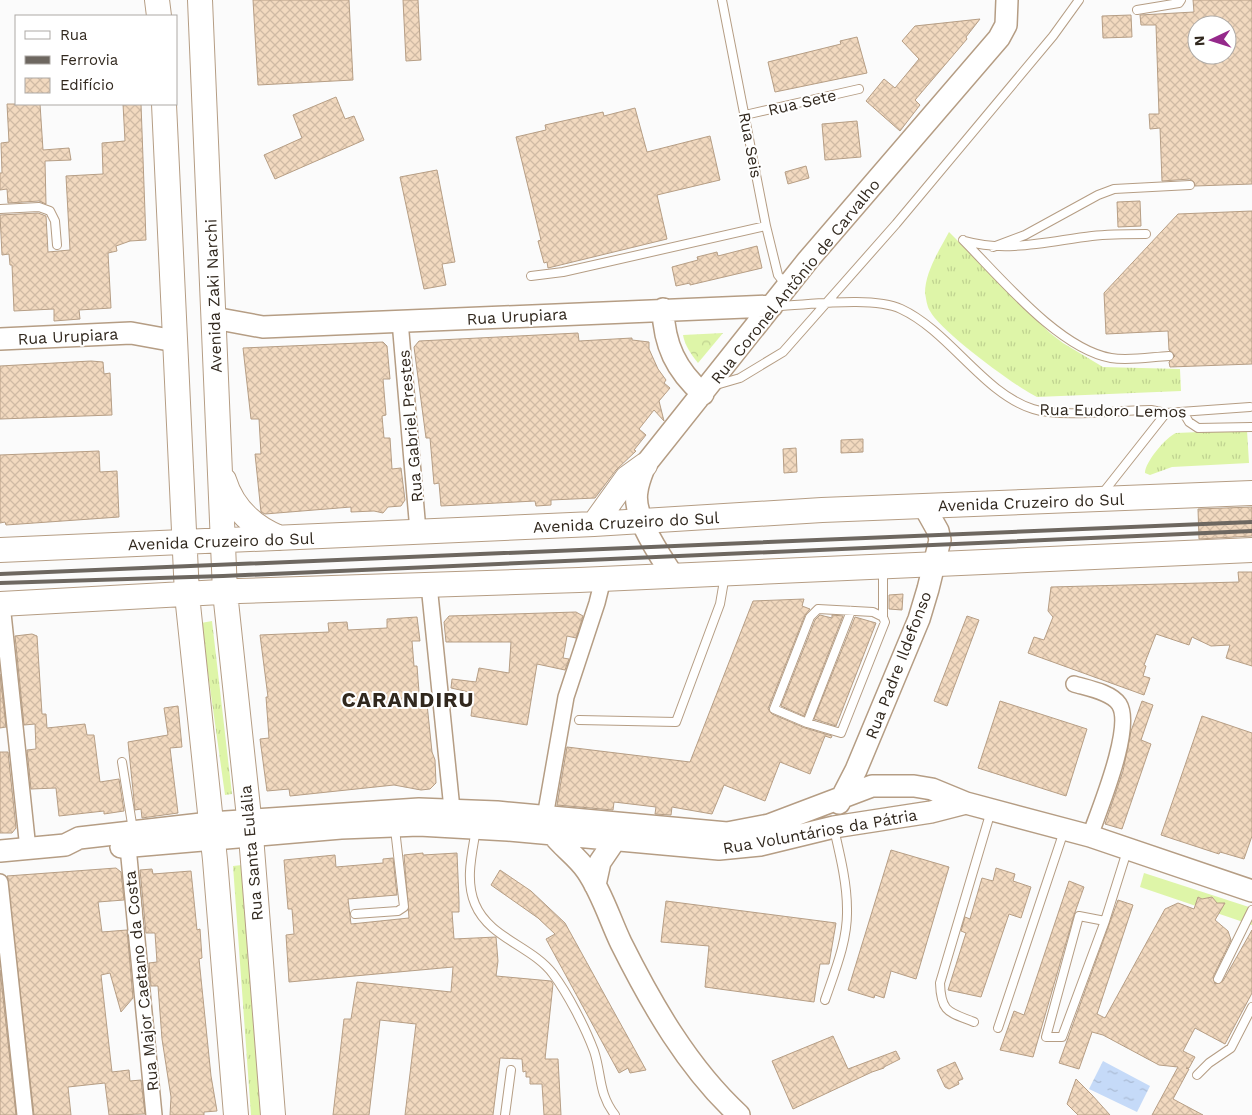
<svg xmlns="http://www.w3.org/2000/svg" width="1252" height="1115" font-family="'Work Sans',sans-serif">
	<defs>
		<pattern id="grass-tufts" width="24" height="20" patternUnits="userSpaceOnUse" patternTransform="scale(1.25)"><rect width="24" height="20" fill="#def5a8"/><path d="M3 7l-1-3M5 7V3M7 7l1-3M15 17l-1-3M17 17v-4M19 17l1-3" fill="none" stroke="#bfd290"/></pattern>
		<pattern id="park-crowns" width="20" height="18" patternUnits="userSpaceOnUse" patternTransform="scale(1.25)"><rect width="20" height="18" fill="#def5a8"/><path d="M2 6a3 3 0 1 1 6 0M12 15a3 3 0 1 1 6 0" fill="none" stroke="#bfd290"/></pattern>
		<pattern id="water-ripples" width="26" height="14" patternUnits="userSpaceOnUse" patternTransform="scale(1.25)"><rect width="26" height="14" fill="#c5daf8"/><path d="M2 4q2-2 4 0t4 0M15 11q2-2 4 0t4 0" fill="none" stroke="#aabbd4"/></pattern>
		<pattern id="building-cross-hatch" width="8" height="8" patternUnits="userSpaceOnUse" patternTransform="scale(1.25)"><rect width="8" height="8" fill="#f2d9bf"/><path d="M0 0l8 8M0 8l8-8" fill="none" stroke="#d0baa4"/></pattern>
	</defs>
	<rect width="100%" height="100%" fill="#fbfbfb"/>
	<!-- grass -->
	<path fill="url(#grass-tufts)" d="M949,232L1050,333L1063,343L1103,367L1180,369L1181,391L1037,397C1016,387 940,331 930,311C927,307 926,298 925,293C925,272 940,249 949,232Z
		M1247,430L1249,463L1172,467L1150,475L1145,473C1145,462 1166,437 1176,433Z
		M212,621L232,794L225,795L201,623Z
		M242,865L262,1115H251L233,866Z"/>
	<!-- park -->
	<path fill="url(#park-crowns)" d="M723,333L698,363C691,354 685,346 683,335Z"/>
	<!-- garden -->
	<path fill="#def5a8" d="M1144,873L1252,908V925L1140,887Z"/>
	<!-- water -->
	<path fill="url(#water-ripples)" d="M1103,1061L1150,1086L1137,1112L1089,1089Z"/>
	<!-- building -->
	<path fill="url(#building-cross-hatch)" stroke="#b69e85" fill-rule="evenodd" d="M253,0H349L353,80L258,85Z
		M403,0H418L421,60L406,61Z
		M1193,0H1252V184L1195,186L1194,182L1190,179L1162,181L1160,128L1150,129L1149,114H1159L1156,25H1141L1140,15L1194,12ZM1197,25H1227V55H1197Z
		M1131,15L1132,37L1103,38L1102,16Z
		M980,19L966,37L967,39L915,100L920,105L900,131L866,101L884,79L895,88L919,59L902,41L915,26Z
		M857,37L867,73L775,92L768,62L841,44L840,41Z
		M336,97L345,119L354,116L364,140L275,179L264,155L302,138L293,115Z
		M7,104H40L43,150L69,148L71,160L45,161L46,204L39,201L8,203L7,189L0,190V173H2L1,143L9,142Z
		M123,104H141L146,240L130,241L116,246L117,251L108,253L111,308L79,310L80,319L54,321V309L14,311L12,265H10L9,254L2,255L0,215L38,213L46,216L48,252L70,250L66,176L103,174L102,143L125,141Z
		M635,108L647,152L710,136L720,180L657,195L667,239L548,268L547,262L544,263L538,241L541,240L516,137L546,130L545,125L603,112L604,116Z
		M857,121L861,157L825,160L822,124Z
		M806,166L809,178L788,184L785,172Z
		M437,170L455,262L442,264L446,285L424,289L400,177Z
		M1140,201L1141,226L1118,227L1117,202Z
		M1252,211V364L1170,367L1169,362L1175,356L1169,350L1168,331L1106,334L1104,293L1178,214Z
		M757,246L762,268L690,285V283L676,286L672,267L698,260L697,257L717,252L718,256Z
		M578,333L579,341L632,338V340L649,342V349L658,369L666,380L664,383L670,388L659,401L664,421L654,410L639,429L646,435L634,450L636,451L616,470L595,498L551,500V505L536,506L535,501L441,506L439,483L434,484L430,438H426L414,347L419,341Z
		M383,342L387,346L390,379H383L386,415L382,416L384,438H390L392,469L401,468L405,500L401,506L388,507L383,513L374,511L351,512V507L265,514L261,512L255,454H261L259,419H251L243,348Z
		M91,361L103,362L104,374L110,373L112,415L0,419V366Z
		M863,439V452L841,453V440Z
		M796,448L797,472L784,473L783,449Z
		M99,451L100,472L117,471L119,517L6,525L5,522L0,523V455Z
		M1252,507V536L1199,539L1198,509Z
		M1238,572H1252V666L1226,658L1230,645L1211,646L1192,637L1189,645L1156,634L1144,665L1146,666L1143,676L1150,678L1144,695L1028,653L1034,637L1044,640L1053,617L1048,611L1051,587L1239,582Z
		M903,594L902,610L889,609V595Z
		M804,599L802,606L810,609L805,615L768,709L772,714L805,728L832,736L831,738L825,736L810,774L780,762L765,801L724,785L712,814L672,807L671,815L655,814L656,807L614,802L613,810L557,805L567,747L690,762L753,601Z
		M576,612L583,616L576,638L567,636L563,658L569,659L565,670L537,664L527,725L471,716L474,693L451,688L452,679L476,682L479,668L509,673L511,642H446L444,622L449,616Z
		M820,615L832,618V615L843,616L804,716L781,706L815,620Z
		M967,616L979,620L947,706L934,701Z
		M417,617L420,641H412L414,666H417L420,705L427,704L432,752L435,760L436,783L430,789L421,790L394,785L290,796L289,789L267,791L260,739L269,738L266,697H268L260,635L329,632L328,623L347,622L348,630L387,628V619Z
		M855,617L876,623L836,726L814,719Z
		M32,634L37,636L42,714H46L47,728L85,724L87,735H94L100,782L119,779L124,811L104,814V811L59,816L56,788L31,789L27,750L36,749L35,724L24,725L15,636Z
		M0,674L6,727L0,728Z
		M1000,701L1087,729L1066,796L978,768Z
		M1142,701L1153,705L1141,740L1151,744L1122,829L1105,824L1123,771L1131,731Z
		M178,706L182,747L170,748L178,813L142,818L141,809L135,810L128,742L168,735L164,708Z
		M1202,716L1252,733V836L1244,859L1220,852L1219,854L1161,835Z
		M0,752H8L16,828L12,833H0Z
		M891,850L949,867L916,979L891,971L884,998L875,995L874,998L848,990Z
		M423,853V855L457,853L459,900V912H452L454,939L496,937L498,961L496,976L551,981L553,984L545,1059H558L561,1115H544L542,1084H530V1077H526V1071L523,1072L522,1059L500,1058L493,1115H405L416,1024L380,1020L369,1115H333L344,1019H351L357,982L451,992L453,967L289,982L286,935L294,934L292,909H288L284,860L335,855L336,867L383,863V859L393,858L397,895L348,899L351,924L409,918L404,855Z
		M116,868L121,872L124,900L98,902L102,932L127,930L133,998L121,1012L110,973L101,975L112,1072L129,1070L130,1081L141,1080L145,1114L109,1115L105,1083L68,1087L71,1115H34L7,876Z
		M996,868L1015,874L1013,881L1031,887L1021,918L1009,914L981,997L948,990L966,933L961,931L965,917L970,919L982,878L993,881Z
		M152,869L153,874L191,871L197,930L200,929L202,958L199,959L211,1076L217,1111L204,1112V1115H170L171,1097L162,1039L158,986H151L149,963L157,962L155,933H146L140,870Z
		M500,870L531,891L565,923L646,1070L630,1073L628,1068L619,1073L546,939L555,934L538,918L491,885Z
		M1069,881L1084,887L1074,915L1033,1057L1000,1050L1014,1011L1024,1015Z
		M1198,897L1202,899L1212,897L1217,903H1225L1215,920L1228,931L1231,940L1213,977L1215,984L1223,981L1252,930V993L1225,1044L1195,1028L1183,1051L1195,1057L1189,1068H1186L1189,1069L1173,1099L1203,1115H1152L1178,1067L1159,1065L1103,1035L1092,1032L1079,1069L1059,1063L1118,900L1133,905L1097,1014L1105,1018L1165,909L1178,903L1194,909Z
		M666,901L836,923L829,964H820L814,1002L705,987L709,946L661,942Z
		M0,970L16,1115H0Z
		M833,1036L848,1069L896,1051L900,1059L884,1067V1068L872,1072L793,1109L772,1061Z
		M955,1062L963,1079L958,1081L959,1084L949,1089L945,1087L937,1070Z
		M1076,1079L1092,1095L1110,1115H1078L1067,1104Z"/>
	<g fill="none" stroke-linecap="round" stroke-linejoin="round">
		<!-- lane casing -->
		<g stroke="#b59d84" stroke-width="10">
			<path id="lane" d="M722,0L766,226L778,275L786,285
				M1137,10L1179,3L1181,0
				M745,115L859,89
				M0,209L39,207L50,211L55,221L57,245
				M963,240C1001,278 1059,349 1111,358C1129,361 1151,357 1169,356
				M965,241C1007,253 1050,241 1092,236C1110,234 1128,234 1146,234
				M993,247L1025,235L1098,195L1114,189L1190,185
				M531,276L563,272L766,226
				M777,306C809,305 873,296 901,309C949,331 984,394 1033,409C1060,418 1120,410 1151,410L1166,413L1250,407
				M716,385L740,378L783,352L896,224L1053,36L1079,0
				M1183,412L1189,422L1198,428L1251,427
				M1102,494L1166,413
				M818,609L873,612L883,617L885,622L841,733L807,723L774,709L810,617Z
				M883,617V569
				M579,720L676,722L720,604L725,575
				M807,723L851,611
				M122,762L133,830
				M476,829C472,854 465,880 475,904C489,938 532,946 553,974C568,994 585,1027 594,1051C602,1075 598,1093 615,1115
				M355,914L398,911L404,907L395,829
				M1079,916L1105,921L1062,1037H1046Z
				M1105,921L1127,851
				M1218,979L1252,910
				M825,1000C835,971 848,940 847,909C847,883 840,855 834,829
				M974,1022C949,1012 941,1013 940,983L991,811
				M998,1028L1064,831
				M1197,1075L1209,1063L1231,1048L1252,1007
				M505,1115L511,1070"/>
		</g>
		<!-- street casing -->
		<g stroke="#b59d84" stroke-width="18">
			<path id="street" d="M400,321L418,531
				M429,585L452,809
				M2,604L28,849
				M1074,684C1087,688 1111,692 1119,704C1134,727 1099,810 1090,836
				M545,817L566,697L597,603L603,579
				M128,847L154,1115
				M0,882L25,1115"/>
		</g>
		<!-- secondary casing -->
		<g stroke="#b59d84" stroke-width="24">
			<path id="secondary" d="M663,309C664,345 676,370 703,394
				M214,318L263,327L772,306
				M0,339L131,333L175,341
				M673,576C660,555 632,516 637,491C638,482 642,473 645,465L808,260L999,38L1006,25L1007,0
				M839,803L856,770L919,619L928,589L940,540L938,531L924,506
				M551,832C562,847 577,856 587,871C602,893 610,920 621,943C652,1005 688,1068 739,1115
				M121,847L341,828L419,825L508,830L719,849L760,845L834,827L931,812L966,803
				M0,851L65,845L79,838L210,823L419,809L497,812L727,833L769,825L872,786H914L932,789L966,803L1090,836L1252,891
				M595,885L600,862L615,840"/>
		</g>
		<!-- primary casing -->
		<g stroke="#b59d84" stroke-width="26">
			<path id="primary" d="M157,0L159,16
				M200,0L225,592L251,836L273,1115
				M164,104L187,595L215,860L236,1115
				M224,480C233,509 253,527 280,538
				M594,524L627,478L645,465
				M0,550L594,524L822,510L1252,493
				M0,604L239,591L579,580L1252,550"/>
		</g>
		<!-- lane -->
		<use href="#lane" stroke="#fff" stroke-width="8"/>
		<!-- street -->
		<use href="#street" stroke="#fff" stroke-width="15"/>
		<!-- secondary -->
		<use href="#secondary" stroke="#fff" stroke-width="21"/>
		<!-- primary -->
		<use href="#primary" stroke="#fff" stroke-width="24"/>
		<!-- rail -->
		<path stroke="#6d6760" stroke-width="4" d="M0,574L1252,522
			M0,583L223,576L1252,531"/>
	</g>
	<g text-anchor="middle" stroke-width="4" stroke-linejoin="round" paint-order="stroke">
		<!-- street labels -->
		<g font-size="16" fill="#31281e" stroke="#fff">
			<text transform="translate(802 102) rotate(-13)" y="6">Rua Sete</text>
			<text transform="translate(751 145) rotate(79)" y="6">Rua Seis</text>
			<text transform="translate(795 281) rotate(-51)" y="6">Rua Coronel Antônio de Carvalho</text>
			<text transform="translate(213 296) rotate(-92)" y="6">Avenida Zaki Narchi</text>
			<text transform="translate(517 316) rotate(-3)" y="6">Rua Urupiara</text>
			<text transform="translate(68 336) rotate(-3)" y="6">Rua Urupiara</text>
			<text transform="translate(1113 410) rotate(1)" y="6">Rua Eudoro Lemos</text>
			<text transform="translate(410 426) rotate(-95)" y="6">Rua Gabriel Prestes</text>
			<text transform="translate(1031 502) rotate(-2)" y="6">Avenida Cruzeiro do Sul</text>
			<text transform="translate(626 522) rotate(-3)" y="6">Avenida Cruzeiro do Sul</text>
			<text transform="translate(221 541) rotate(-2)" y="6">Avenida Cruzeiro do Sul</text>
			<text transform="translate(898 665) rotate(-69)" y="6">Rua Padre Ildefonso</text>
			<text transform="translate(820 831) rotate(-10)" y="6">Rua Voluntários da Pátria</text>
			<text transform="translate(251 853) rotate(-95)" y="6">Rua Santa Eulália</text>
			<text transform="translate(141 981) rotate(-96)" y="6">Rua Major Caetano da Costa</text>
		</g>
		<!-- district labels -->
		<g font-size="21" font-weight="bold" letter-spacing="1" fill="#31281e" stroke="#fff">
			<text x="408" y="707">CARANDIRU</text>
		</g>
	</g>
	<!-- legend -->
	<rect x="15" y="15" width="162" height="90" fill="#ffffff" stroke="#ada9a5"/>
	<rect x="25" y="31" width="25" height="8" fill="#ffffff" stroke="#ada9a5"/>
	<text x="60" y="40" font-size="15" fill="#31281e">Rua</text>
	<rect x="25" y="56" width="25" height="8" fill="#6d6760" stroke="#ada9a5"/>
	<text x="60" y="65" font-size="15" fill="#31281e">Ferrovia</text>
	<rect x="25" y="78" width="25" height="15" fill="url(#building-cross-hatch)" stroke="#ada9a5"/>
	<text x="60" y="90" font-size="15" fill="#31281e">Edifício</text>
	<!-- north arrow -->
	<g transform="translate(1212 40) rotate(266)"><circle r="24" fill="#ffffff" stroke="#ada9a5"/>
	<path d="M0-4L9 19L0 12L-9 19Z" fill="#95298b"/>
	<text y="-8" font-size="14" font-weight="bold" text-anchor="middle" fill="#31281e">N</text>
	</g>
</svg>
